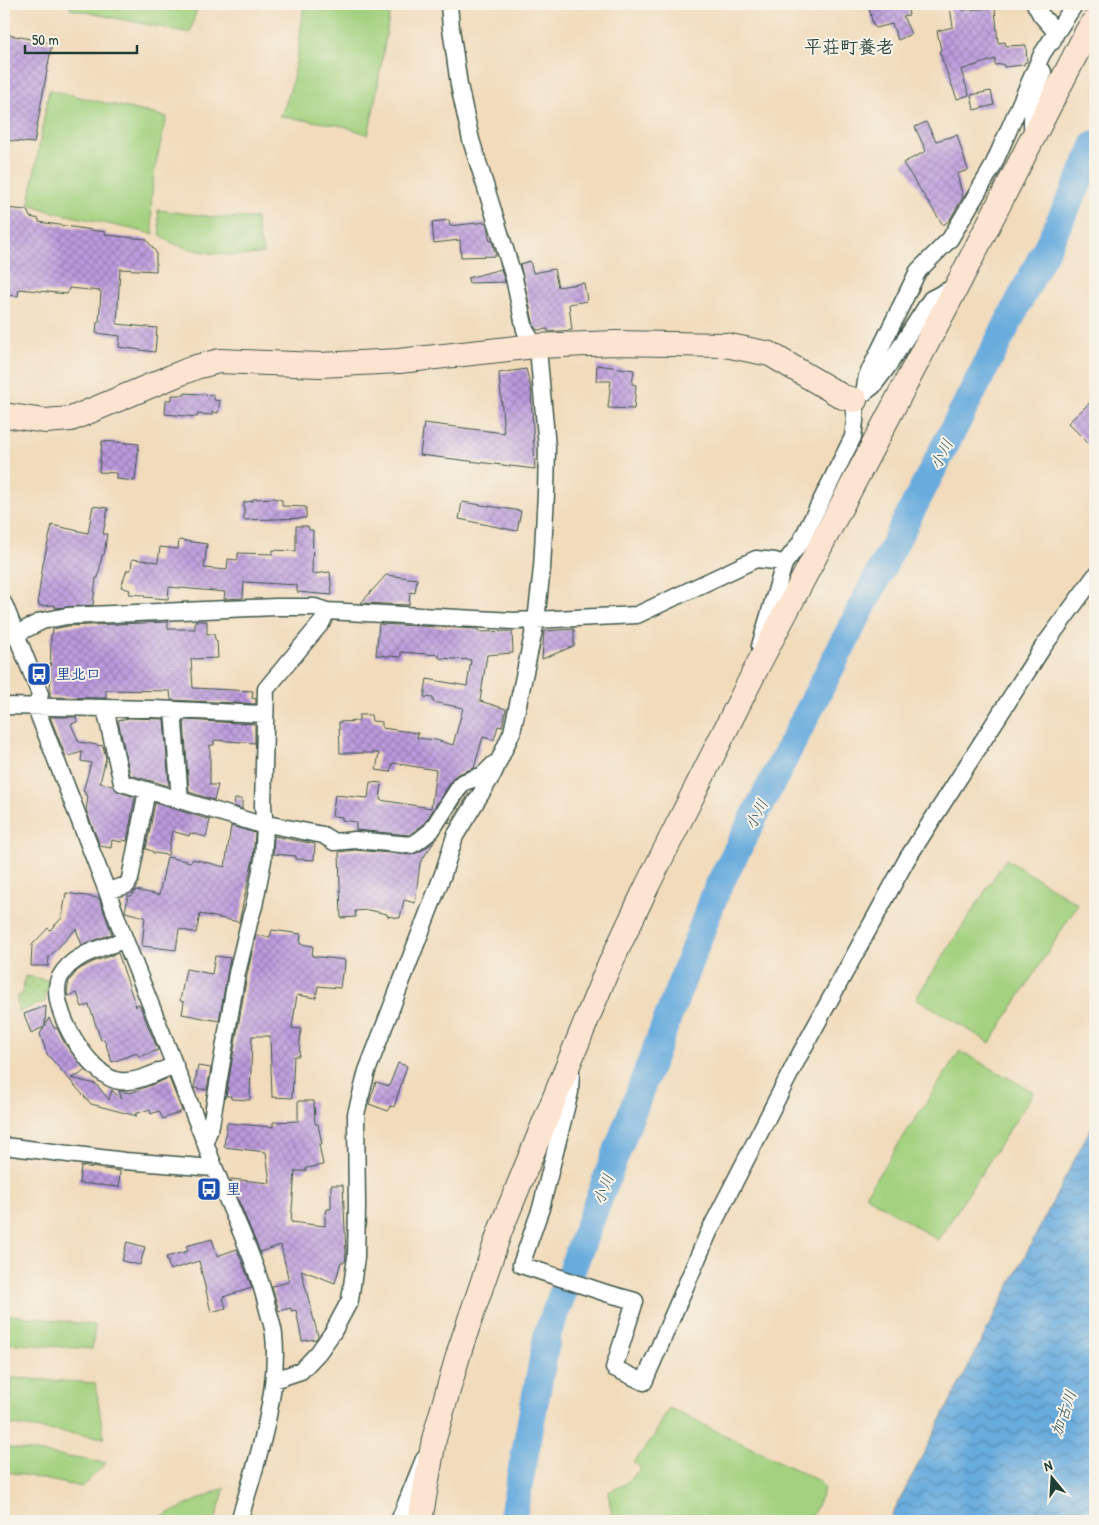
<svg xmlns="http://www.w3.org/2000/svg" width="1099" height="1525" font-family="'Patrick Hand','Klee One',sans-serif">
	<defs>
		<pattern id="park-dots" width="8" height="8" patternUnits="userSpaceOnUse" patternTransform="scale(1.25)"><rect width="8" height="8" fill="#a3d17f"/><path d="M2 2h.1M6 6h.1" fill="none" stroke="#8cb46e" stroke-width="1.8" stroke-linecap="round"/></pattern>
		<pattern id="water-waves" width="16" height="10" patternUnits="userSpaceOnUse" patternTransform="scale(1.25)"><rect width="16" height="10" fill="#68abdd"/><path d="M0 5q4-4 8 0t8 0" fill="none" stroke="#558cb4"/></pattern>
		<pattern id="building-cross-hatch" width="8" height="8" patternUnits="userSpaceOnUse" patternTransform="scale(1.25)"><rect width="8" height="8" fill="#bb9add"/><path d="M0 0l8 8M0 8l8-8" fill="none" stroke="#977fb4"/></pattern>
	</defs>
	<rect width="100%" height="100%" fill="#f7f3e8"/>
	<filter id="ink" filterUnits="userSpaceOnUse"><feTurbulence type="fractalNoise" baseFrequency=".02" numOctaves="2"/><feDisplacementMap in="SourceGraphic" scale="10" xChannelSelector="R" yChannelSelector="G"/><feConvolveMatrix kernelMatrix="1 2 1 2 8 2 1 2 1" color-interpolation-filters="sRGB"/></filter>
	<filter id="wash" filterUnits="userSpaceOnUse"><feTurbulence type="fractalNoise" baseFrequency=".0096" numOctaves="4" result="noise"/><feDisplacementMap in="SourceGraphic" scale="20" xChannelSelector="R" yChannelSelector="G"/><feGaussianBlur stdDeviation="1.12" result="paint"/><feColorMatrix in="noise" values="0 0 0 0 0 0 0 0 0 0 0 0 0 0 0 0 0 1.4 0 .05"/><feComposite in="paint" operator="in"/></filter>
	<g filter="url(#wash)">
		<rect width="100%" height="100%" fill="#f1dbbb"/>
		<!-- grass -->
		<path fill="#a3d17f" stroke="#61875a" d="M71,4H198L190,33L70,9Z
			M304,4H338L390,11L375,102L368,135L344,126L279,116C294,97 301,30 304,4Z
			M49,90L167,117C158,155 146,194 154,234L49,211L29,204Z
			M158,210L213,217L256,218L259,239L264,253C258,254 253,255 248,255C229,257 171,250 160,234Z
			M1006,859L1078,904L990,1043L916,998Z
			M960,1051L1034,1092L938,1240L865,1195Z
			M4,1314L95,1325L92,1349L4,1343Z
			M13,1378L95,1383L104,1438L6,1424Z
			M669,1408L819,1481L824,1490L810,1521H613L608,1492L625,1484L641,1469L633,1461C650,1447 658,1428 669,1408Z
			M4,1447L106,1463L82,1487L4,1471Z
			M225,1487L215,1521H153Z"/>
		<!-- park -->
		<path fill="url(#park-dots)" stroke="#61875a" d="M25,976L53,981L51,991H45V1002L18,1012L17,996L22,995Z"/>
		<!-- water -->
		<path fill="url(#water-waves)" stroke="#447488" d="M1095,1122V1521H889L1087,1135Z"/>
		<g fill="none" stroke-linecap="round" stroke-linejoin="round">
			<!-- river -->
			<path stroke="#68abdd" stroke-width="28" d="M512,1521L548,1332L717,889L1048,245L1079,182L1095,144"/>
		</g>
		<g id="blocks">
			<!-- building -->
			<path fill="url(#building-cross-hatch)" d="M868,4H907L909,15L903,16L911,34L898,40L892,24L876,28L873,25Z
				M963,5V10L995,8L998,43L1005,42L1006,46L1026,45L1027,62L1024,63V65L1004,67L1003,64L995,65V59L961,70L969,95L957,99L939,51L941,50L937,31L953,27L950,7Z
				M4,34L52,43L34,143L4,140Z
				M991,91L994,105L974,110L971,95Z
				M926,122L936,141L957,135L968,170L957,174L963,197L949,221L943,225L903,163L926,151L915,127Z
				M4,208L27,210L30,217L39,219V222L105,232L106,235L146,239L156,252V271L120,269L117,324L157,328L155,352L119,347L120,336L96,333L97,322L99,323L101,291L69,288L67,294L19,289L18,296L4,295Z
				M449,220L450,226L486,222L490,241H492L496,256L461,257L460,240L434,243L432,222Z
				M530,261L533,273L554,269L558,287L584,283L587,301L569,304L572,330L548,332V329L537,330L534,326L520,264Z
				M501,269L505,282L469,283L468,278Z
				M597,365L634,370L632,384L636,385L634,409L608,408L611,381H596Z
				M526,369L531,388L535,469L420,455L424,423L504,433L499,373Z
				M185,393L214,395V400L220,401L218,413L212,412V415L198,414L197,417L165,414L166,400H172V395H185Z
				M1095,398V438L1089,444L1068,423Z
				M102,441L139,444L135,481L116,479V473L99,472Z
				M274,498L282,500V506L306,507V518L244,520V502L253,501V499Z
				M462,502L521,511L517,531L459,519Z
				M93,506L108,508L103,534H107L104,555H102L98,578H96L93,605L55,608V605L39,606L38,599L43,564L52,525L88,533Z
				M296,526H308L309,530H313L312,574L330,572L332,595L297,592V585L244,582L243,598L224,599L225,592L169,587L168,599L144,597V595L129,594L130,590L121,587L127,570H131L132,559L158,562L160,547L178,549L179,540L207,544L204,568L227,570L228,559L238,560V553L273,554V550L296,551Z
				M386,575L417,579L415,593L410,592L409,605L361,603Z
				M195,621H207V634H214L215,639L217,641L218,658L191,659L193,688L253,691L252,698L256,699V704L171,700L170,691L106,690V698L50,697L51,635H52L53,629L68,626L168,622V629H195Z
				M379,624L478,629V632L512,631L513,653L487,655L480,701L506,709L502,727L498,726L494,740L483,737L474,768L458,774L454,777L424,824L409,835L356,830V822L342,820V817L332,816L335,795L368,798L370,782L382,783L380,800L431,808L436,770L393,763L390,772L376,770L379,753H340L339,722L359,721V715H371L372,721L382,722V728L418,733L417,738L436,740L453,745L463,708L433,702V698L424,697L427,679L467,686L471,660L439,658V655L401,652V657L376,655Z
				M574,629V646L542,659L544,631Z
				M50,717H76L77,722L71,724L79,742L103,746L106,758L100,783L113,786L119,792L135,797L127,841L123,840L122,842L112,840L111,848L100,846L86,810L88,796L85,795V792L83,791L91,763L81,761L82,752L66,757Z
				M129,718L164,719L169,786L130,775L118,720Z
				M184,720L255,724V743L214,740V745H210V785H218L214,800L189,792Z
				M467,793L469,794L450,824L448,822Z
				M235,799H242V809L234,806Z
				M155,803L210,820L206,837L190,833L189,836L172,831L168,855L153,853L152,851L146,849Z
				M231,826L255,833L253,859L239,922L200,914L196,933L179,929L176,950L142,946L145,917L125,912L128,896H131L136,890L159,895L167,857L191,862L193,859L225,867Z
				M274,836L315,844L314,860L296,859V856L273,854Z
				M434,842L420,863L415,903L404,900L400,918L387,916V914L368,910L355,911L356,917L341,918L339,852L355,850L411,855L421,851Z
				M66,893L99,898L112,934L82,945L76,929L49,957L48,966H31L32,945L48,928L50,930L62,918Z
				M272,930L301,934L300,944L313,946L312,956L345,960L344,973H342L340,988L318,986L316,998L297,995L292,1028L301,1029L299,1056H294L292,1098L272,1097L270,1036H252L250,1100L231,1099V1096H226L247,975L256,935L270,937Z
				M118,953L136,1007V1005L139,1004L158,1050L139,1057L137,1053L112,1062L104,1039L101,1040L89,1005L82,1007L77,993L68,996L67,992L69,981L78,970L93,962Z
				M215,956L230,958L219,1021L182,1014L184,1002L180,1001L186,969L212,974Z
				M46,1006L45,1026L49,1018L54,1028H57L65,1044L85,1070L79,1075L71,1078L96,1084L109,1100L112,1090L122,1100L119,1091L130,1093L169,1078L182,1111L163,1119L159,1111L151,1114L150,1109L135,1114L137,1116L91,1104L47,1054L40,1034L44,1027L31,1033L24,1014Z
				M398,1063L407,1066L394,1107L390,1106L388,1111L369,1104L376,1082L389,1086Z
				M198,1066L211,1068L207,1090L194,1088Z
				M298,1101H314L315,1124H318L322,1144H319L323,1165L306,1168V1171H295L291,1222L325,1226V1215L326,1214L327,1209H331V1185H343L346,1252L345,1262H341L335,1283L301,1270L318,1336L316,1339L302,1341L296,1310L291,1311V1308L279,1311L272,1286L289,1282L281,1245L260,1252L231,1182V1179L270,1183L266,1152L224,1147L227,1123L273,1127V1122L298,1121Z
				M81,1166L120,1171L119,1187L79,1183Z
				M212,1239L217,1256L237,1249L252,1288L223,1297L226,1308L211,1312L199,1261L170,1270L166,1257L188,1251L186,1246Z
				M127,1242L145,1247L140,1265L122,1261Z"/>
		</g>
	</g>
	<g filter="url(#ink)">
		<use href="#blocks" fill-opacity="0" stroke="#3e5548" stroke-width="1"/>
		<g fill="none" stroke-linecap="round" stroke-linejoin="round">
			<!-- street casing -->
			<g stroke="#3e5548" stroke-width="19">
				<path id="street" d="M1035,4L1041,15L1056,32L1052,42
					M1033,133C1029,113 1037,92 1043,72
					M864,393L867,376L918,271L950,239L992,168L1042,54L1075,4
					M4,604L40,694L36,708L107,891L125,940L205,1142C223,1197 253,1249 267,1306C269,1315 273,1325 274,1335C280,1394 256,1465 239,1521
					M16,634L42,621L67,616L276,607H315L327,611L514,621L637,615L756,559L775,561L784,564
					M760,646L784,564L800,543L853,437L855,421V400L873,386L888,366L931,299L958,285
					M4,706L154,709L264,714
					M105,708L122,783L180,800L173,710
					M180,800L265,826L272,825L323,835L334,842L355,840L411,845L417,842L431,831L462,783L483,775L494,764
					M107,891L127,885L130,879L147,790
					M125,940C102,948 72,954 60,977C45,1004 91,1079 120,1081C138,1083 159,1071 175,1065
					M571,1071L570,1092L541,1208L521,1265L606,1293L635,1301L614,1368L644,1382L709,1232L798,1058L907,859L1043,647L1095,576
					M205,1142L211,1125L237,973L250,919L254,906L263,860L265,826L263,806L266,689L322,622L327,611
					M4,1146L125,1161L214,1168
					M274,1380L301,1371L318,1353L333,1332L350,1300L356,1257L357,1206L356,1114L367,1071L443,874L455,836L493,774L512,732L536,621L542,568L546,494L547,447L539,360L535,346L525,330L514,278L471,140L459,85L451,28L449,4
					M399,1521L424,1459"/>
			</g>
			<!-- secondary casing -->
			<g stroke="#3e5548" stroke-width="26">
				<path id="secondary" d="M4,415L45,421L71,419L176,375L196,367L219,361L320,365L399,361L535,346L615,343L725,345L770,354L843,397L855,400
					M420,1521L434,1439L460,1349L500,1231L605,975L647,886L759,663L958,284L1088,30L1095,21"/>
			</g>
			<!-- street -->
			<use href="#street" stroke="#fff" stroke-width="16"/>
			<!-- secondary -->
			<use href="#secondary" stroke="#fde4d0" stroke-width="24"/>
		</g>
	</g>
	<!-- icons -->
	<defs>
		<g id="bus-square" transform="scale(1.25)"><rect x="-9" y="-9" width="18" height="18" rx="4" fill="#1a4fb4" stroke="#f7f3e8"/><path d="M-5-6H5V4H4V6H2V4H-2V6H-4V4H-5ZM-3.5-4V0h7V-4ZM-3.5 1.2v1.5H-2V1.2ZM2 1.2v1.5H3.5V1.2Z" fill="#fff"/></g>
	</defs>
	<g fill-rule="evenodd">
		<use href="#bus-square" x="39" y="674"/>
		<use href="#bus-square" x="209" y="1189"/>
	</g>
	<g text-anchor="middle" stroke-width="4" stroke-linejoin="round" paint-order="stroke">
		<!-- transit labels -->
		<g font-size="15" font-weight="bold" fill="#164399" stroke="#f7f3e8" text-anchor="start">
			<text x="56" y="679">里北口</text>
			<text x="226" y="1194">里</text>
		</g>
		<!-- water labels -->
		<g font-size="16" font-style="italic" fill="#31585e" stroke="#f7f3e8">
			<text transform="translate(941 454) rotate(-63)" y="6">小川</text>
			<text transform="translate(756 814) rotate(-63)" y="6">小川</text>
			<text transform="translate(603 1189) rotate(-69)" y="6">小川</text>
			<text transform="translate(1063 1413) rotate(-70)" y="6">加古川</text>
		</g>
		<!-- quarter labels -->
		<g font-size="18" font-weight="bold" fill="#1f3d34" stroke="#f7f3e8">
			<text x="849" y="53">平荘町養老</text>
		</g>
	</g>
	<!-- margin -->
	<rect width="1099" height="1525" fill="none" stroke="#f7f3e8" stroke-width="20"/>
	<!-- north arrow -->
	<g transform="translate(1052 1478) rotate(342)" stroke="#f7f3e8" stroke-width="4" paint-order="stroke">
	<path d="M0-4L9 19L0 12L-9 19Z" fill="#1f3d34"/>
	<text y="-8" font-size="14" font-weight="bold" text-anchor="middle" fill="#1f3d34">N</text>
	</g>
	<!-- scale -->
	<path d="M25 45v8h112v-8" fill="none" stroke="#1f3d34" stroke-width="2.5"/>
	<text x="32" y="45" font-size="15" fill="#1f3d34" stroke="#f7f3e8" stroke-width="4" paint-order="stroke">50 m</text>
</svg>
